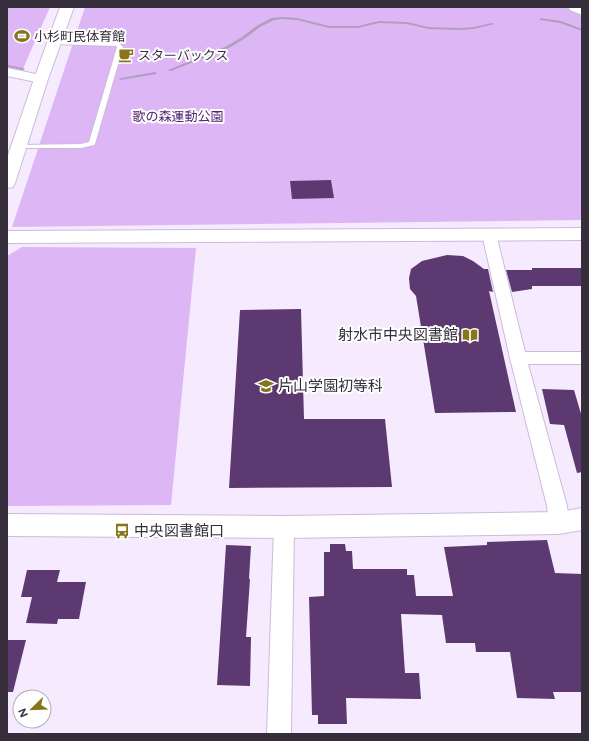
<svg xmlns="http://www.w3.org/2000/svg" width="589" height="741" font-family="Figtree,'Noto Sans JP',sans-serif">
	<rect width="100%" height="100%" fill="#f6ebfe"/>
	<!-- green -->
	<path fill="#ddb6f6" d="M7,7H50L22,71L7,65Z
		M85,7H569L582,15V220L12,227Z
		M22,247L196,248L171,505L7,506V256Z"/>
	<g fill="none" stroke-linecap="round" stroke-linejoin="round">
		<!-- stream -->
		<path fill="#b19ebe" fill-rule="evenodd" d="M282,17L297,18L329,26H358L379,21L407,22L428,27L460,28L474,27L492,23L494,24L474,29L460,30L428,29L407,24L379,23L358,28H329L297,20L282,19L274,20L260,27L244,39L229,48L171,71L168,70L227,46L242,37L258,25L272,18Z
			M540,18L561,21L582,29V31L560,23L540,20Z
			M7,65L23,68L25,69L23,70L7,67Z
			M155,72L157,73L156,74L121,80L119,79L121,78Z"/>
	</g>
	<!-- building -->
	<path fill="#5d3972" d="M331,180L334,198L292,199L290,181Z
		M447,255L463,256L473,261L484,269H488L493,292L489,291L516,412L435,413L416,296L410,289L409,278L411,269L422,261Z
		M532,268H582V286H532V289L512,292L506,270H532Z
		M301,309L304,419H385L392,487L229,488L240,310Z
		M542,389L574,390L582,417V472L577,473L564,425L550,424Z
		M547,540L555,573L582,574V692H553L555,699L517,698L510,652H476L475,643H446L442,615L401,614L405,673H419L421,699L346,698L347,724H318V715H312L309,597L324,596V552H330V544H345L346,551H352L353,569H407V575H414L416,596H453L444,547L487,545V542Z
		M226,545L251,546L249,579H250L246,637H251L250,686L217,685Z
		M27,570H60L57,582H86L79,619H58L57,624L26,623L32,597H21Z
		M7,640H26L13,692H7Z"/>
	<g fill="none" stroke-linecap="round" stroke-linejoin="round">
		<!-- service casing -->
		<g stroke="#cdbada" stroke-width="2">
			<path id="service" d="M54,41L118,42L123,47L95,144L94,145L81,148H18V146L20,145L81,144L89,142L117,47L116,46L52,44L51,43Z"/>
		</g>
		<!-- minor casing -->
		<g stroke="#cdbada" stroke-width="2">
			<path id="minor" d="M7,68L45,76L47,79L45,82L41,83L7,76Z
				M489,229L494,231L496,234L525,352H582V364H528L567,506L569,523L566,529L559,532L552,529L549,523L547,506L510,358L482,234L484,231Z
				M284,518L291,521L294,527L291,734H267L274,527L277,521Z"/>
		</g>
		<!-- tertiary casing -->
		<g stroke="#cdbada" stroke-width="2">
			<path id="tertiary" d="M60,7H74L48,79L15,183L13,187L7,188V158L34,79Z
				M568,7H582V15L570,10Z
				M582,228V240L7,243V231Z
				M582,508V530L559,534L284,538L7,536V514L284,516L559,512Z"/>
		</g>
		<!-- service -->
		<use href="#service" fill="#fff" fill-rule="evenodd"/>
		<!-- minor -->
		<use href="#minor" fill="#fff" fill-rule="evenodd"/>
		<!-- tertiary -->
		<use href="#tertiary" fill="#fff" fill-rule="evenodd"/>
	</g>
	<!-- icons -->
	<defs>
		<g id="stadium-bare" transform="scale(1.2)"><path d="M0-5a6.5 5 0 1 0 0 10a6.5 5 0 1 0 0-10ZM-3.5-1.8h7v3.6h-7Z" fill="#877619" stroke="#fff" stroke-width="2.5" paint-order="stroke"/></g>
		<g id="cafe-bare" transform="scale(1.2)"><path d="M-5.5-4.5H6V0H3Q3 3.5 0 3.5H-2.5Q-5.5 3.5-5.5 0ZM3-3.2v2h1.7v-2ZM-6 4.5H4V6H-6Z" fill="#877619" stroke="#fff" stroke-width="2.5" paint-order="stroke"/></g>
		<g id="library-bare" transform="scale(1.2)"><path d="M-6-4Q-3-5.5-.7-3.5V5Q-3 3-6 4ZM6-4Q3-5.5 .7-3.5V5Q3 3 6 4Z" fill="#877619" stroke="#fff" stroke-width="2.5" paint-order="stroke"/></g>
		<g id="school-bare" transform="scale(1.2)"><path d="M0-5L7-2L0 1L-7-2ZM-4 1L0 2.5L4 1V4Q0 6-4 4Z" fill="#877619" stroke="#fff" stroke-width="2.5" paint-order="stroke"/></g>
		<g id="bus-bare" transform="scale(1.2)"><path d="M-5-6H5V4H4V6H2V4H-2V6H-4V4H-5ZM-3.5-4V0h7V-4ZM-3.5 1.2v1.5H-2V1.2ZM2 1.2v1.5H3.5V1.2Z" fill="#877619" stroke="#fff" stroke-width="2.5" paint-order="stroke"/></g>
	</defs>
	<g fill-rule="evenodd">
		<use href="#stadium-bare" x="22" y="36"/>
		<use href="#cafe-bare" x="126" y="55"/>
		<use href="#library-bare" x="470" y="335"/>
		<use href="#school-bare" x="266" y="386"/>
		<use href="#bus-bare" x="122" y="531"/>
	</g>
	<g text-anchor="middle" stroke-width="4" stroke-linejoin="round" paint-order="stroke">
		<!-- far-poi labels -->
		<g font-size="13" fill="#362f3b" stroke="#fff" text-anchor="start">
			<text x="34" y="41">小杉町民体育館</text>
			<text x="138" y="60">スターバックス</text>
		</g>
		<!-- far-park labels -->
		<g font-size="13" fill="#53226d" stroke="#fff">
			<text x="178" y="121">歌の森運動公園</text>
		</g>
		<!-- poi labels -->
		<g font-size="15" fill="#362f3b" stroke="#fff" text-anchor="start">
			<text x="458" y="340" text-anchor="end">射水市中央図書館</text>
			<text x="278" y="391">片山学園初等科</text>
			<text x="134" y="536">中央図書館口</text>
		</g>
	</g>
	<!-- border -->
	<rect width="589" height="741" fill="none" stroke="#362f3b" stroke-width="16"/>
	<!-- north arrow -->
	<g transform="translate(32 709) rotate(247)"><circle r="19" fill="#ffffff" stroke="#afacb1"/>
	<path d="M0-3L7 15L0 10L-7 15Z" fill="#877619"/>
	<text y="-6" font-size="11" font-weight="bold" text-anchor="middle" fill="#362f3b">N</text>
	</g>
</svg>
